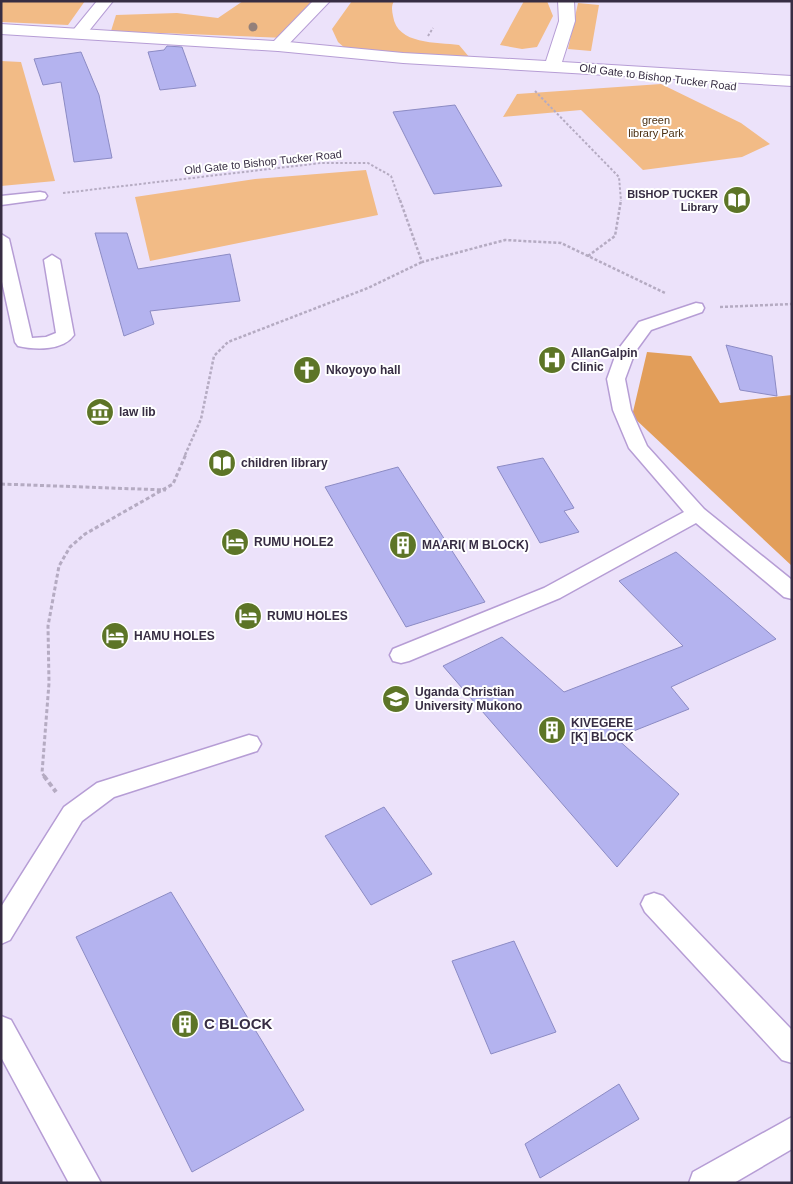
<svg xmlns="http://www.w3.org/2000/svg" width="793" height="1184" font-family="Arial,sans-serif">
	<rect width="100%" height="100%" fill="#ece2fa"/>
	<!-- green -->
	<path fill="#f2bb86" d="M1,1H85L68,25L1,22Z
		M243,1H316L286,38L111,31L116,15L177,13L218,18Z
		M352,1H394C391,6 392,11 393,16C397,45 437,42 459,45L470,58L346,49L338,42L332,29Z
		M524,1H547L553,16L537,47L522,49L500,45Z
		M578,3L599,5L591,51L568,49Z
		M1,61L21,62L55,181L1,186Z
		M661,84L741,123L770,144L742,157L643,170L581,110L503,117L517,94Z
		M366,170L378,215L150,261L135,197L255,179Z"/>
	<!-- forest -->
	<path fill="#e29e5a" d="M647,352L691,356L720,403L792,395V566L632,416Z"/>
	<!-- building -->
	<path fill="#b4b3ef" stroke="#8c8bc4" d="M167,46L182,47L196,86L160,90L148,52L164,50Z
		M81,52L99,95L112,158L74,162L61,82L43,85L34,59Z
		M455,105L491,167L502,186L434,194L393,112Z
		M95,233H127L138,269L230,254L240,301L150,311L154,324L124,336Z
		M726,345L772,356L777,396L740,390Z
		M543,458L574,508L564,511L579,532L540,543L497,467Z
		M398,467L485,602L406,627L325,487Z
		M676,552L776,639L671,687L689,709L616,738L679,794L617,867L443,666L502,637L564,692L683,646L619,581Z
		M384,807L432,874L371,905L325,836Z
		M171,892L304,1110L192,1172L76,937Z
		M514,941L556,1032L491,1054L452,961Z
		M619,1084L639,1119L540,1178L525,1144Z"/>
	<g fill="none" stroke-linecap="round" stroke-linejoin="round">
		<!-- service casing -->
		<g stroke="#b69dd5" stroke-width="3">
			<path id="service" d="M40,192L45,193L47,196L45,199L1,205V196Z
				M1,234L9,239L32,338L46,337L56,333L44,260L52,255L60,260L74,335C63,351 35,350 18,346L15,342L1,277Z
				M696,303L702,304L704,308L702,312L651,330L635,352L625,379L631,410L647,446L704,509L792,580V599L784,597L696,523L560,598L409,661L401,663L393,661L390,655L393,649L544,588L684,512L629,448L613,410L607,379L617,351L639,322Z
				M249,735L257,737L261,744L257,751L114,797L82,821L10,940L1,944V907L64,807L97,783Z
				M654,893L663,896L792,1030V1063L782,1060L645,912L641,904L645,896Z
				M1,1016L11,1020L101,1183H69L1,1057Z
				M792,1117V1149L734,1183H689L693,1172Z"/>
		</g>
		<!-- minor casing -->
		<g stroke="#b69dd5" stroke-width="2">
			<path id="minor" d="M97,1H113L84,37H72L70,34Z
				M558,1H574L575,21L562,62L792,76V86L403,63L278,51L270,46L278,41L403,53L546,61L559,21Z"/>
		</g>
		<!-- tertiary casing -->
		<g stroke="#b69dd5" stroke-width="2">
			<path id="tertiary" d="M313,1H330L284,49L278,51L1,34V24L274,41Z"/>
		</g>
		<!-- path-far3 -->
		<path stroke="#b5abc2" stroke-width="2" stroke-dasharray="2.5 2" stroke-linecap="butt" d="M428,36L433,28
			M535,91L619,177L621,201
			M63,193L321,163H368L391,176L400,201"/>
		<!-- path-far2 -->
		<path stroke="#b5abc2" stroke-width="2.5" stroke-dasharray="3 2" stroke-linecap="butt" d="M400,200L422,262L505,240L561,243L665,293
			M588,256L615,236L621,200
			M720,307L792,304
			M185,455L201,419L214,356L228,342L368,288L422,262"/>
		<!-- path-far1 -->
		<path stroke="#b5abc2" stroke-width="3" stroke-dasharray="4 2.5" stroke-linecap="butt" d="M1,484L166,490
			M45,777L42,773L49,683L48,626L59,566L70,547L85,534L173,484L186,454"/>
		<!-- path -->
		<path stroke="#b5abc2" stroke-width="4" stroke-dasharray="5 3" stroke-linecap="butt" d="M44,776L56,792"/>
		<!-- service -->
		<use href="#service" fill="#fff" fill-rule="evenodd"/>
		<!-- minor -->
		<use href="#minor" fill="#fff" fill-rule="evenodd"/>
		<!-- tertiary -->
		<use href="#tertiary" fill="#fff" fill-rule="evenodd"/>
	</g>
	<!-- trees -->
	<circle fill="#94807a" cx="253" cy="27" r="4.5"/>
	<!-- icons -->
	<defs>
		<g id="library-disc" transform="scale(1.4375)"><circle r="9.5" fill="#5d7527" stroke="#fff"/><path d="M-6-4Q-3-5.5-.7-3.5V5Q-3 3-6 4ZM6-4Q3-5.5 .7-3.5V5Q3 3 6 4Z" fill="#fff"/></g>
		<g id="hospital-disc" transform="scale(1.4375)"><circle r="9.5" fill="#5d7527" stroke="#fff"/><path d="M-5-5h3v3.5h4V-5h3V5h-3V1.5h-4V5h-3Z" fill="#fff"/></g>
		<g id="church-disc" transform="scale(1.4375)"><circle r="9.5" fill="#5d7527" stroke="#fff"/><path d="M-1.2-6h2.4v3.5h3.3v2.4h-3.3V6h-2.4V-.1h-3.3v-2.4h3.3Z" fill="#fff"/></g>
		<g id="museum-disc" transform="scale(1.4375)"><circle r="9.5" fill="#5d7527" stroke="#fff"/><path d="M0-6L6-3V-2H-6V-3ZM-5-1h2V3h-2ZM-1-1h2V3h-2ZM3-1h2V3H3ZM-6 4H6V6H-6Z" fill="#fff"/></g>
		<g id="hotel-disc" transform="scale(1.4375)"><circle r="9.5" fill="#5d7527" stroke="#fff"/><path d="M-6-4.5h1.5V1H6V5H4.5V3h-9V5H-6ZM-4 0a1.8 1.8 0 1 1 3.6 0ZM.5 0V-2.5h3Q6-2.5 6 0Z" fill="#fff"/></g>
		<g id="building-disc" transform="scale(1.4375)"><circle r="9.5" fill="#5d7527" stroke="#fff"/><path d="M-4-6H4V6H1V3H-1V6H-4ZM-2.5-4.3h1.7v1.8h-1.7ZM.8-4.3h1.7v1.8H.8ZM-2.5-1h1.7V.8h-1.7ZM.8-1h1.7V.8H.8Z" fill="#fff"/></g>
		<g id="university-disc" transform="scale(1.4375)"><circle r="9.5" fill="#5d7527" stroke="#fff"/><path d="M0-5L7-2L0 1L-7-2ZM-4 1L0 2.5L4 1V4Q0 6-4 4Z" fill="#fff"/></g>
	</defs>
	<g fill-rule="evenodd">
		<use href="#library-disc" x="737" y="200"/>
		<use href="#hospital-disc" x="552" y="360"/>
		<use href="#church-disc" x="307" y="370"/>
		<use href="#museum-disc" x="100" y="412"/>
		<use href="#library-disc" x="222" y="463"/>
		<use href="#hotel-disc" x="235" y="542"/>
		<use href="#building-disc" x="403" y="545"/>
		<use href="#hotel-disc" x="248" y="616"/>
		<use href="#hotel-disc" x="115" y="636"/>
		<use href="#university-disc" x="396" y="699"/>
		<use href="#building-disc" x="552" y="730"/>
		<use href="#building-disc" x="185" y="1024"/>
	</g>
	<g text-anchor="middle" stroke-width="4" stroke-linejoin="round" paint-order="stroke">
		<!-- far-street labels -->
		<g font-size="11" fill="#372d43" stroke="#fff">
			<text transform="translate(658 77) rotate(7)" y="4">Old Gate to Bishop Tucker Road</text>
			<text transform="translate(263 162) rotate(-6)" y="4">Old Gate to Bishop Tucker Road</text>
		</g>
		<!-- far-park labels -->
		<g font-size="11" fill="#4c3012" stroke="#fff">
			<text x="656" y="124">green<tspan x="656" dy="13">library Park</tspan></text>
		</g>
		<!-- far-poi labels -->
		<g font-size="11" font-weight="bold" fill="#372d43" stroke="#fff" text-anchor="end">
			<text x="718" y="198">BISHOP TUCKER<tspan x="718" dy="13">Library</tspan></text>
		</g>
		<!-- poi labels -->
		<g font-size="12" font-weight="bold" fill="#372d43" stroke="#fff" text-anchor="start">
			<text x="571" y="357">AllanGalpin<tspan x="571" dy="14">Clinic</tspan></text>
			<text x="326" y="374">Nkoyoyo hall</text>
			<text x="119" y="416">law lib</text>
			<text x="241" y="467">children library</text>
			<text x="254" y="546">RUMU HOLE2</text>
			<text x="422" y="549">MAARI( M BLOCK)</text>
			<text x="267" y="620">RUMU HOLES</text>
			<text x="134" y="640">HAMU HOLES</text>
			<text x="415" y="696">Uganda Christian<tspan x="415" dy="14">University Mukono</tspan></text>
			<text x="571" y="727">KIVEGERE<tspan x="571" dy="14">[K] BLOCK</tspan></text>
		</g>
		<!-- near-poi labels -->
		<g font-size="15" font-weight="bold" fill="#372d43" stroke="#fff" text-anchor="start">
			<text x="204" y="1029">C BLOCK</text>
		</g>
	</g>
	<!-- border -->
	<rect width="793" height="1184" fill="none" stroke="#372d43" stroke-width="5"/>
</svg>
